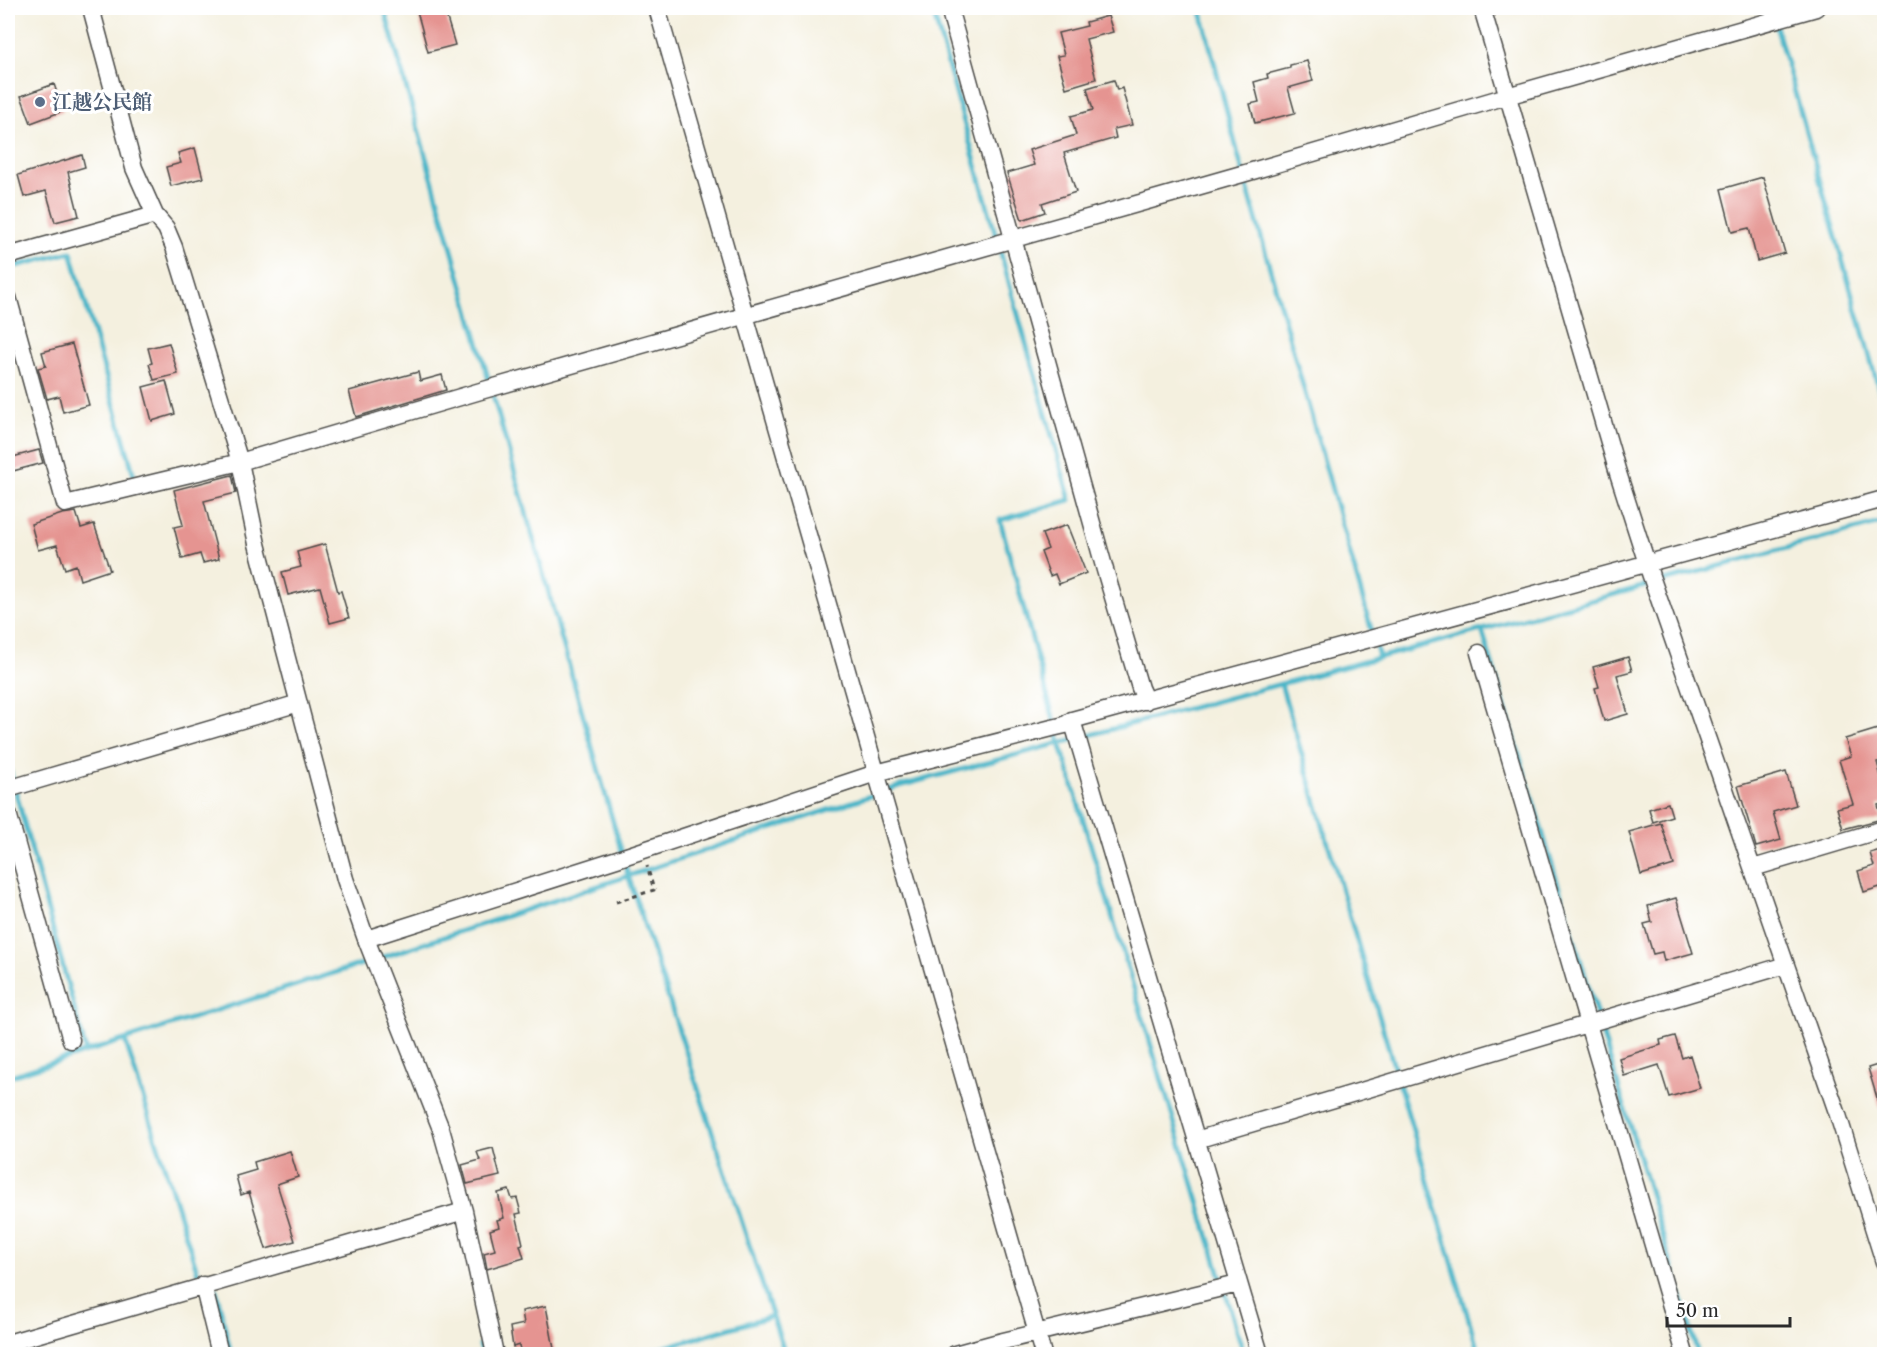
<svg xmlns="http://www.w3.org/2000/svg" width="1892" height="1362" font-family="'Libre Caslon Text','Noto Serif JP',serif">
	<rect width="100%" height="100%" fill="#fff"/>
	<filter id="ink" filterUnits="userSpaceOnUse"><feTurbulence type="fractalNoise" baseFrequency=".0167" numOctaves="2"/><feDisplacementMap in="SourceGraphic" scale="12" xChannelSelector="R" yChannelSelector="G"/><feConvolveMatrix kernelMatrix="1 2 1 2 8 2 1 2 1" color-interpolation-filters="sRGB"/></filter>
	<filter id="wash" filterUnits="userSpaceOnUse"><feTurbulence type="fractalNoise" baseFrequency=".008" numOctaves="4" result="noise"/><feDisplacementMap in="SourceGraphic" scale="24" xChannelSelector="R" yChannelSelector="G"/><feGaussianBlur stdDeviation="1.35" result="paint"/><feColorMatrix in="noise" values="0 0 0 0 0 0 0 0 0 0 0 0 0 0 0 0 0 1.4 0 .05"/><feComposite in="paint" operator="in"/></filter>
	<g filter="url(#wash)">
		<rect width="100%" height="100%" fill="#f4f0df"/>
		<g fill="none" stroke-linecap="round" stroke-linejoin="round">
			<!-- stream -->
			<path stroke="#4ab5c8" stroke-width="5" d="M384,8L628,875L785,1354
				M932,8L1070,500L1000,520L1060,743L1244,1354
				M1200,8L1239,158L1379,657
				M1771,8L1884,407
				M8,268L71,252L135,479
				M1482,630L1698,1354
				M1281,684L1479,1354
				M8,763L86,1052
				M125,1040L199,1277L205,1282
				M8,1077L362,964L900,786L1884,522
				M213,1287L216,1290L231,1354
				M480,1345L483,1354
				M641,1354L772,1316"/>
		</g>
		<g id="blocks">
			<!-- building -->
			<path fill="#e59491" d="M431,8H444L455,45L428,52L417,11Z
				M1108,16L1113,32L1086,39L1096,79L1066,88L1057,56L1064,55L1058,33L1087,26L1086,22Z
				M1307,61L1313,81L1288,88L1295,113L1255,123L1250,104L1259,102L1254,82L1268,78L1267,74L1290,68V65Z
				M1114,80L1117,90L1122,88L1132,125L1114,129L1116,138L1064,153L1076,192L1042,203L1045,212L1022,220L1007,173L1034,165L1029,150L1076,135L1071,116L1093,110L1087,88Z
				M54,84L63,111L31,123L21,96Z
				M195,148L203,178L171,186L166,167L181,163L178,153Z
				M82,155L85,167L68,172L79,216L55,222L46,191L24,197L18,175Z
				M1763,177L1785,253L1757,261L1749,228L1732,232L1721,189Z
				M169,343L178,374L154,380L149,364L152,363L148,348Z
				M72,344L89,405L63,412L59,396L47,399L38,368L46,366L42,352Z
				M418,372L420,381L442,375L446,390L356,417L349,391Z
				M166,381L175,414L152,421L143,387Z
				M39,450L43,463L13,471L9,458Z
				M232,475L236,493L204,501L219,559L203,563L200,554L182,559L174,527L183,525L174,490Z
				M76,512L81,528L94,524L110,570L80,580L76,565L65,569L57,545L38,550L31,524L62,514Z
				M1067,525L1086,573L1059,584L1055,574L1050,576L1041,552L1048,549L1042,534Z
				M325,544L338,592L341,591L349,618L330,623L320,587L288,595L282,572L301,567L297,552Z
				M1628,657L1632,671L1617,675L1628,714L1604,721L1595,688L1599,687L1593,667Z
				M1881,728L1884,740V760L1877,762L1884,788V803L1878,805L1882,819L1843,829L1837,808L1853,804L1839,760L1851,756L1845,739Z
				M1786,772L1796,805L1773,812L1781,840L1756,847L1738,786Z
				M1668,803L1672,816L1653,822L1649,809Z
				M1661,823L1674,865L1641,875L1629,832Z
				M1884,849V890L1881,891L1880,887L1864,892L1858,871L1874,866L1870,853Z
				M1676,898L1693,953L1664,961L1662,952L1653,954L1644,924L1652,922L1648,906Z
				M1675,1036L1682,1058L1690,1055L1700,1088L1669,1097L1659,1065L1624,1076L1619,1058L1661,1045L1660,1040Z
				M1884,1063V1110L1881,1111L1868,1068Z
				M493,1148L500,1176L467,1184L462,1165L480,1160L477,1152Z
				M290,1151L298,1177L277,1184L295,1241L266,1249L249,1192L241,1195L236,1176L256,1170L254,1162Z
				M509,1190L512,1199L517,1198L521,1213L516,1214L523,1244L520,1245L524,1258L487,1269L484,1253L495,1250L490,1230L499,1227L497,1220L504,1218L498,1193Z
				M546,1306L555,1354H521L519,1345L513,1347L510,1327L524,1324L522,1311Z"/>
		</g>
	</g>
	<g filter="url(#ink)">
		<use href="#blocks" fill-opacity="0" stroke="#494946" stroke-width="1.5"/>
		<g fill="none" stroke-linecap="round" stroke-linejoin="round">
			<!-- street casing -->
			<g stroke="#494946" stroke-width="19">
				<path id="street" d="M91,8L134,168L155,215L166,228L174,247L240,462L257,544L345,879L366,939L441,1129L464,1211L495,1354
					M657,8L1043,1354
					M949,8L1105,570L1140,688L1146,701
					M1482,8L1618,473L1651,576L1838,1115L1884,1262
					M8,256L155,215
					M8,297L65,504L240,462L484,390L1249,172L1507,96L1816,8
					M1479,653L1685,1354
					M1072,720L1260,1354
					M8,789L299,703
					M8,813L71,1040
					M1753,868L1884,829
					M366,939L617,859L876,773L1052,728L1065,725L1072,720L1884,499
					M1196,1140L1786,965
					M203,1285L220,1354
					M8,1343L464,1211
					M955,1354L995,1343L1238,1284"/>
			</g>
			<!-- path -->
			<path stroke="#494946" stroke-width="3" stroke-dasharray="4.5 4.5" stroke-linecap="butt" d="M616,902L654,890L647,866"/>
			<!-- street -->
			<use href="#street" stroke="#fff" stroke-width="16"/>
		</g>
	</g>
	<!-- markers -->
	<circle fill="#5c6f8a" stroke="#fff" stroke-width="2" cx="40" cy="102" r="6"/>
	<g text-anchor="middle" stroke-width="6" stroke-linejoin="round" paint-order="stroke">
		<!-- service labels -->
		<g font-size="20" font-weight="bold" fill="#4e5e75" stroke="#fff" text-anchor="start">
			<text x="52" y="109">江越公民館</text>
		</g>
	</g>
	<!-- margin -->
	<rect width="1892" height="1362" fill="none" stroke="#fff" stroke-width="30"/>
	<!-- scale -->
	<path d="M1667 1317v9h123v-9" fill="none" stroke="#2b2b2b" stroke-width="3"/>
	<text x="1676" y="1317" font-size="18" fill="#2b2b2b" stroke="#ffffff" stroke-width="4.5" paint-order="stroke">50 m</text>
</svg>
